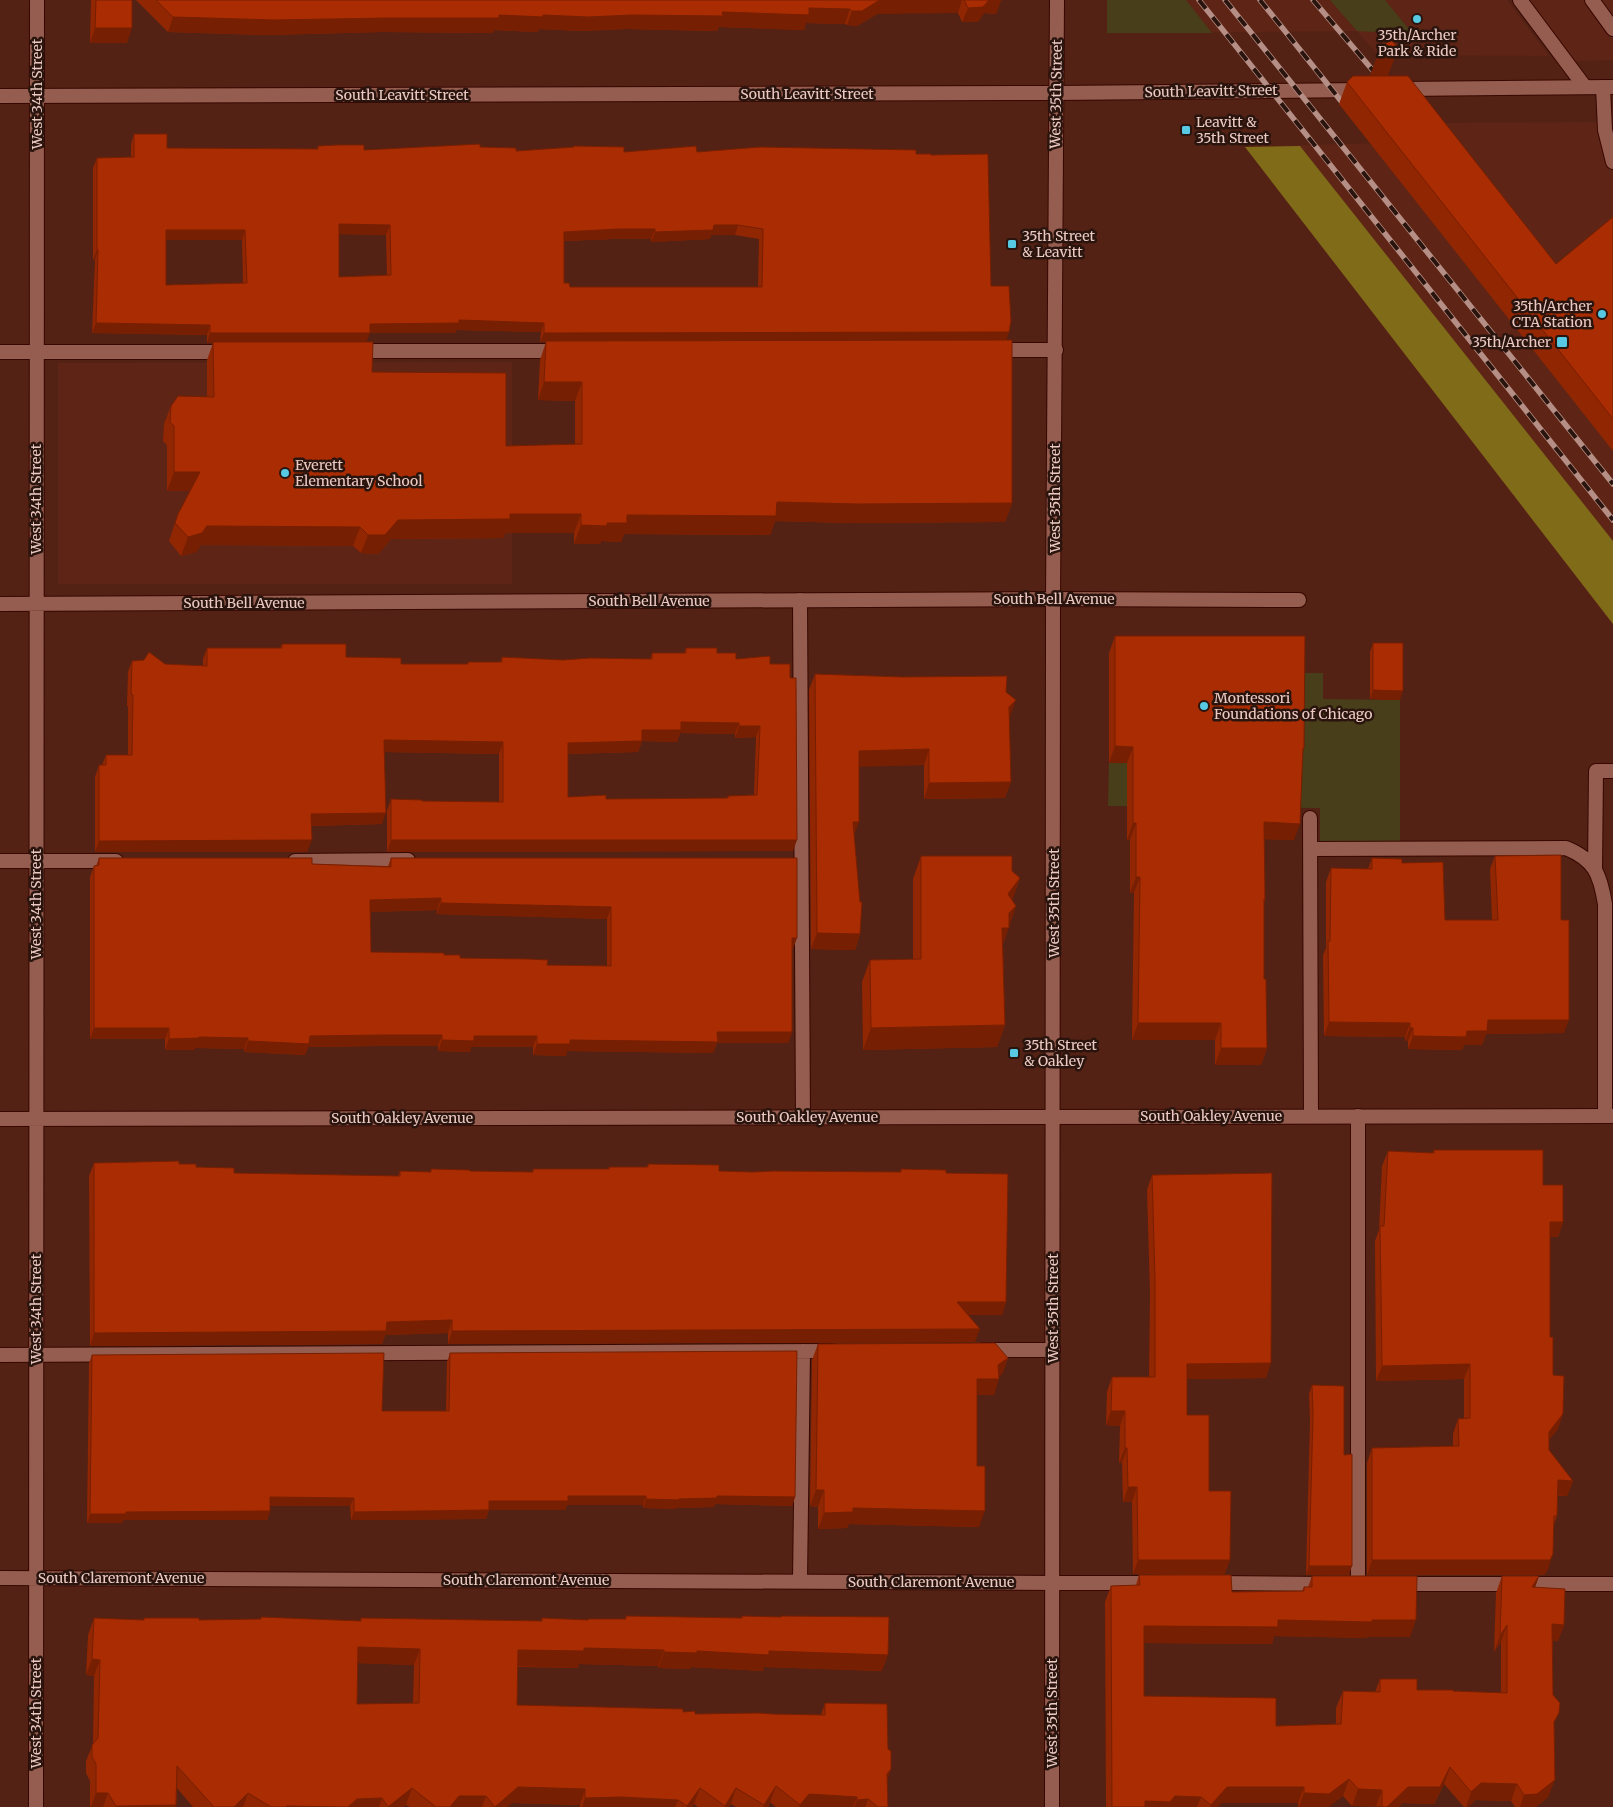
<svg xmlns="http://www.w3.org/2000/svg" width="1613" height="1807" font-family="Merriweather,serif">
	<rect width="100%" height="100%" fill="#532215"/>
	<!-- built -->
	<path fill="#5e2516" d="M1127,0H1507L1549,56L1378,55L1357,31L1145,33Z
		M1520,0H1613V60L1566,61Z
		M1613,122V625L1245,147L1450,141L1435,123Z
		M512,362V584H58V363Z"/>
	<!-- green -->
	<path fill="#483e19" d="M1107,0H1186L1212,33H1107Z
		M1330,0H1385L1413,34L1357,31Z
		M1299,673H1323V699L1400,700V843L1320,842V808L1108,806L1109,763L1298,764Z"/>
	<!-- forest -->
	<path fill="#7f6b18" d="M1300,146L1613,541V624L1245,147Z"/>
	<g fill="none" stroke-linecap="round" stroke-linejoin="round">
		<!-- service casing -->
		<g stroke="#370700" stroke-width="16">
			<path id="service" d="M1520,0L1585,87
				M1592,0L1613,29
				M1603,87L1605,130L1613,162
				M993,350H1056
				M353,351H562
				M0,352H227
				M800,600L803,1117
				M1310,818L1311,1116
				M1310,849L1566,848C1595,860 1600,874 1605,904V1115
				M0,861H116
				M295,861L408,860
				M1595,869L1596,771H1613
				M1358,1116V1584
				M983,1350H1053
				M0,1355L832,1351
				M800,1581L803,1351
				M1053,1583H1155
				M1214,1583L1327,1584
				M1399,1584H1613"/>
		</g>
		<!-- minor casing -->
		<g stroke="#370700" stroke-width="16">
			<path id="minor" d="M1401,89L1613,87
				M0,96L1056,93L1362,90
				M0,604L1053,599L1299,600
				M0,1119L1613,1116
				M0,1578L1053,1583
				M36,1807L37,0"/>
		</g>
		<!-- secondary casing -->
		<g stroke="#370700" stroke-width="16">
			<path id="secondary" d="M1052,1807L1053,599L1057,0"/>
		</g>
		<!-- service -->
		<use href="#service" stroke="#955d4f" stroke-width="14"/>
		<!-- minor -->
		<use href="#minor" stroke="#955d4f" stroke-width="14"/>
		<!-- secondary -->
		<use href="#secondary" stroke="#955d4f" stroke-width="14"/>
		<!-- rail casing -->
		<g stroke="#b58e85" stroke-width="5.5">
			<path id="rail" d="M1199,0L1613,520
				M1225,0L1613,484
				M1260,0L1349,111
				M1313,0L1381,80"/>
		</g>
		<!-- rail -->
		<use href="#rail" stroke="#2a140e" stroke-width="4" stroke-dasharray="11" stroke-linecap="butt"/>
	</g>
	<!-- wall -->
	<path fill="#912603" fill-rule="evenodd" d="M91,0H132L127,43H90Z
		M136,0H1001L996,14L984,13L978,22H962L958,13H904L877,14L857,26L847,25L845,24L806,23L804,30L719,27L717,31L626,29L582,31L539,29L538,32L494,30L493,33L382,32L268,35L168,32Z
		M1398,48L1387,76L1556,264L1613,217V451L1339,104L1347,82L1369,76Z
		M134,134L167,148L317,149L318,146L364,150L480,147L516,151L573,147L574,146L624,152L916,154L931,155L991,286L1009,332L1006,340L1012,503L1005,522L849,523L775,521L770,535L624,534L621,542L601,541L600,544H574V533H505L503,538L391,539L378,554L361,553L353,546L201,545L196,552L181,556L169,541L178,514L190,491H167V445L163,441L164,424L171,406L207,397V360L213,343H207V335L92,333L95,260H93V168L97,158L131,157V144ZM339,234L386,235L387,275L339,277ZM711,235H735L759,239L758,287H570L564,283V241L614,239H651V242L710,239ZM166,240H242L243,283L166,285ZM456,330L541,332L540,342H546L540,360L538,400L575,401V444L506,446L372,372L366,342L370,333H455Z
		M1115,636L1304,748L1303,752L1294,840L1264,839L1265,899L1264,904V979L1267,1048L1261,1065H1215V1040H1132L1134,893H1130V840H1127V763H1109V653Z
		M1373,643L1400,700L1370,699V652Z
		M282,644L346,657L401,664H467L468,662H500L502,657L563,660L650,659L652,653H684L686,648L717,653L736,659L770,664L790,678L793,851L387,852V811L391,799L422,801L499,802V754L384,752L382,824L311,826L307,852H95V777L99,765H102L106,755H128V706H127L128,672L132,661L165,664L203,666V659L207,648H280ZM680,733L735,734V738L756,737L754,795L728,796L727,798L606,799L568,797V754L638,752L642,741L677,742Z
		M815,674L1006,692L1010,716L1009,717L1005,798L924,799V765L859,766L854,834L860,934L855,950L811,949L809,690Z
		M921,856L1012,871L1020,878L1012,900L1016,906L1003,944L1005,1025L997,1047L863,1050L862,982L870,960L913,959V879Z
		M1495,856L1561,920L1564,1033L1486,1034L1482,1045H1464L1462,1050L1408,1049V1041H1405V1037L1324,1036L1323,955L1326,948V882L1331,868L1368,869L1372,858L1402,863L1445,920H1492L1490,869Z
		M99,858L388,866L391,858L793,949H792V1032L788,1043H717L713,1053L567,1051L566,1056L533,1055V1047H471L470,1052L438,1051V1046H378L308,1047L305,1055L244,1052V1049L195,1048V1050H165V1039H90V877L94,866H96ZM437,910L436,914L607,919V966L547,965L460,958L444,955L371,952V912Z
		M1434,1150L1543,1185L1563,1222L1558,1237H1550V1337L1558,1429L1549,1440V1450L1573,1481L1567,1496H1557V1516L1554,1524L1548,1569L1544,1575H1367V1463L1372,1448L1453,1446V1434L1458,1419L1464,1418V1379L1376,1381L1375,1241L1379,1230L1382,1166L1388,1151L1432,1153Z
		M94,1163L179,1164L234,1173L398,1176L400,1171L430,1172L431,1169L470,1171L532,1172L533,1169H608L609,1167H647L648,1164L719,1171L752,1172H900L901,1169L946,1173L1006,1302L1002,1315H968L975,1342L448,1344V1333L385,1335L382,1344L90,1346L89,1176Z
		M1152,1175L1266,1378L1187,1379V1415L1230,1560L1224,1575L1133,1574L1132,1502H1123L1122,1463H1119L1120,1426L1106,1425L1107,1392L1112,1377H1149L1150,1292L1147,1190Z
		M818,1344L1008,1358L1002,1374L999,1376L994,1395H977V1466L979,1527L849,1524L847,1528L818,1529V1507L810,1506L812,1360Z
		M450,1353L795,1497L792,1506L715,1504L714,1507L676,1508V1509L643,1508V1505H567L565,1510H489L486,1519L351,1520L350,1506H270V1511L267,1520H123L122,1523H87L89,1363L92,1355L382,1411H446L447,1362Z
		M1312,1385L1344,1455L1349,1575H1306L1310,1422L1309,1394Z
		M1139,1575L1232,1592L1302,1591L1304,1587H1308L1312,1576L1410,1637H1367L1366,1638L1274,1636L1272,1644L1144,1643V1696L1276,1726L1336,1724V1708L1343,1691L1375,1692L1380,1679L1417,1690L1501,1693V1642L1494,1652L1496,1593L1502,1576H1539L1535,1587L1564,1625L1558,1641H1553V1695L1554,1726L1548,1797L1536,1807H1515L1511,1801L1475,1800L1468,1807H1464L1444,1784L1434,1804L1402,1803L1398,1807L1352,1806L1343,1796L1328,1807H1298V1803H1221L1218,1807H1106L1105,1602L1111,1586L1136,1585Z
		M626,1616L741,1618L742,1616L882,1671L764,1667L763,1671L691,1667V1669L658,1668V1666L579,1664L578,1668L518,1667L517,1705L683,1712L695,1714L821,1715L825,1703L887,1781L888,1807H776L770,1802L768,1807H736L731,1804L728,1807H698L694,1804L692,1807H580V1805L512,1803L507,1807H410L406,1805L403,1807H193L177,1788L176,1807H90V1781L86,1773V1761L93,1744L94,1676L86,1675L88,1635L94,1618L143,1620L144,1618L199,1620L360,1621L361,1618L541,1621L542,1618L588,1620L625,1619ZM358,1663L414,1665L413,1703L357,1704Z"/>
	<!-- shaded-wall -->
	<path fill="#761f02" d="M880,0H962L958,13L877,14L857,26L847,25L852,11Z
		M989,0H1001L996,14L984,13L978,22H962L968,8Z
		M809,8L850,9L845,24L806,23L804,30L719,27L717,31L626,29L582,31L539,29L538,32L494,30L493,33L382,32L268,35L168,32L173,17L499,15L722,12Z
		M95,28H132L127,43H90Z
		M1380,48H1398L1386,81H1368Z
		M339,224L390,225L386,235L336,234Z
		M714,225H738L735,235H711L710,239L651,242L655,232Z
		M618,229H655L651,239H614L560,241L564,232Z
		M166,230H245L242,240H163Z
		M97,250H98L95,260H93Z
		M459,320L544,323L541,332L456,330L455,333H370L366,343H207L210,333L370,324Z
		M96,323L210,325L207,335L92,333Z
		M1009,332L1006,341L540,342L544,333Z
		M544,382H582L575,401L538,400Z
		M174,472H200L193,491H167Z
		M777,502L1012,503L1005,522L849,523L775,521L770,535L624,534L621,542L601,541L600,544H574L581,525L607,523L627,515Z
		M510,514H581L574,533H505L503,538L391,539L378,554L361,553L368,535L398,520Z
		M207,526L360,527L353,546L201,545L196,552L181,556L188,537Z
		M1373,690L1403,691L1400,700L1370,699Z
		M1016,700L1010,716L1003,723L1009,707Z
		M681,722L739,723L735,734L680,733L677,742L642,741L638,752L564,754L568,743L642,730Z
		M739,726H760L756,737L735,738Z
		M384,740L503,742L499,754L380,752Z
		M1115,746L1133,747L1127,763H1109Z
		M929,749L924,765L853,767L859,751Z
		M1011,782L1005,798L924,799L929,783Z
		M386,813L382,824L307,826L311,814Z
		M853,822H859L853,838Z
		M1264,822L1300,824L1294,840L1258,839Z
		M1133,823H1136L1130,840H1127Z
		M312,840L307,852H95L99,841Z
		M391,840H797L793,851L387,852Z
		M1136,877H1140L1134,893H1130Z
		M1020,878L1012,900L1008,894Z
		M441,898L437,910L366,912L370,900Z
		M441,903L611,907L607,919L436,914Z
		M1016,906L1001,950L1002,928L1009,913Z
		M817,933L860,934L855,950L811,949Z
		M792,938H797L793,949H788Z
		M1488,1020H1569L1564,1033L1486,1034L1482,1045H1464L1462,1050L1408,1049L1413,1036L1467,1031Z
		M1329,1022L1410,1023L1405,1037L1324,1036Z
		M1138,1023H1221L1215,1040H1132Z
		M1005,1025L997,1047L863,1050L871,1028Z
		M94,1028H169L165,1039H90Z
		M1410,1028H1413L1408,1041H1405Z
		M717,1032H792L788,1043H717L713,1053L567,1051L566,1056L533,1055L537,1044L570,1040Z
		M382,1035H442L438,1046H378L308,1047L305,1055L244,1052L248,1041L310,1036Z
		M474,1036H537L533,1047H471L470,1052L438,1051L442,1040Z
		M199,1037L248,1038L244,1049L195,1048V1050H165L169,1039Z
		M1221,1048H1267L1261,1065H1215Z
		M1550,1222H1563L1558,1237H1545Z
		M957,1302H1006L1002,1315H952Z
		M452,1320L448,1333L385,1335L382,1344L90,1346L94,1333Z
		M980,1329L975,1342L448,1344L452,1331Z
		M1008,1358L1002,1374L995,1379H999L994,1395H971L977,1379L998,1365Z
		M1271,1363L1266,1378L1181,1379L1187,1364Z
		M1470,1364L1464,1379L1376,1381L1382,1366Z
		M1111,1411H1125L1120,1426L1106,1425Z
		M1563,1414L1558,1429L1543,1447L1549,1432Z
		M1125,1448H1127L1122,1463H1119Z
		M1558,1480L1573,1481L1567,1496L1552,1495Z
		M1128,1487H1137L1132,1502H1123Z
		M816,1490H824L818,1507L810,1506Z
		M568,1496H646L643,1505H567L565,1510H485L489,1501Z
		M717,1496L795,1497L792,1506L715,1504L714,1507L676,1508V1509L643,1508L646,1499H679Z
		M270,1497L354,1498L350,1506H267Z
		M853,1508L985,1511L979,1527L849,1524L847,1528L818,1529L824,1513Z
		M489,1510L486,1519L351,1520L354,1512Z
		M270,1511L267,1520H123L122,1523H87L90,1514L126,1512Z
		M1553,1554L1548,1569L1544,1575H1367L1372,1560Z
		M1138,1560H1230L1224,1575L1133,1574Z
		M1309,1566H1352L1349,1575H1306Z
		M1539,1576L1533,1593L1532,1587Z
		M1278,1620H1416L1410,1637H1367L1366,1638L1274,1636L1272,1644L1138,1643L1144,1626Z
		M1552,1624L1564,1625L1558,1641H1546Z
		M1507,1625L1501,1642L1494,1652L1500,1636Z
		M358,1647L420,1649L414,1665L353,1663Z
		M584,1648L664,1650L658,1666L579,1664L578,1668L512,1666L518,1650Z
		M697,1651H769L888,1655L882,1671L764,1667L763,1671L691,1667V1669L658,1668L664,1652Z
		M92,1659L100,1660L94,1676L86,1675Z
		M1450,1767L1444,1784L1434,1804L1402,1803L1398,1807H1387L1408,1787Z
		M891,1769L886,1785L887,1774Z
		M1349,1779L1343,1796L1328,1807H1299L1304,1793Z
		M1555,1780L1548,1797L1536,1807H1520L1524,1795Z
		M1481,1783L1517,1784L1511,1801L1475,1800L1468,1807H1466L1471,1792Z
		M776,1786L770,1802L768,1807H763Z
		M518,1787L585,1789L580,1805L512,1803L507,1807H495Z
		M1227,1787H1304L1298,1803H1221L1218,1807H1210L1211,1805Z
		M412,1788L406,1805L403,1807H388Z
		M700,1788L694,1804L692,1807H686Z
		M736,1788L731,1804L728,1807H724Z
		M1358,1789L1382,1790L1376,1806H1352Z
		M96,1793H108L103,1807H91Z
		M248,1793L243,1807H234Z
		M809,1794L857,1797L853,1807H799L800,1805Z
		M459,1796H486L482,1807H450Z
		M1175,1796L1201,1797L1197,1807H1143L1145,1801Z
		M621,1797L678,1800L675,1807H582L585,1798Z
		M382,1798L379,1807H348L357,1799Z
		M868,1799L865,1807H854L857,1800Z
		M176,1805V1807H116V1806Z
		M287,1806L346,1807H286Z"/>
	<!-- building -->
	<path fill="#a92c03" stroke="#761f02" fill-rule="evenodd" d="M96,0H132V28H95Z
		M156,0H880L862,11H852L850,9L809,8V15L722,12L723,16L632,15L588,17L543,15V17L499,15V18H388L273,20L173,17Z
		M964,0H989L983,7L968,8Z
		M1391,39L1398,48H1380Z
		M1353,76H1408L1556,264L1613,217V419L1347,82Z
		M134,134H167V148L318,149V146L337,145H364V150L480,144V147L516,148V151L574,147V146L624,147V152L696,146L697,152L760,147L916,150V154H931V155L988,154L991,286H1009L1011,321L1009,332L544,333V323L459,320V323L370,324V333H210V325L96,323L98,250H97V158L134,157ZM339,224L390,225L391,275L339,277ZM714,225H738L763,229L762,287H570L569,283H564V232L618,229H655V232L713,230ZM166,230H245L247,283L166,285Z
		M1012,340V503L856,504L777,502L776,516L627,515V523H607V526L581,525V514H510V519L398,520L385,535H368L360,527L207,526L202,533L188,537L175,523L178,514L200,472H174V426L170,422L171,406L178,396L214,397L213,342H373L372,372L506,373V446L582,444V382H544L546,341Z
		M1115,636H1305L1304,748H1303L1300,824L1264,822L1265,899H1264V979H1266L1267,1048H1221V1023H1138L1140,877H1136V823H1133V747L1115,746Z
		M1373,643H1403V691L1373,690Z
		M282,644H346V657L401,658V664H468V662H502V657L563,660L590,658L652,659V653H686V648H717V653H736V659L770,656V664H790V678H796L797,840H391V799L422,800V801L503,802V742L384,740L386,813L311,814L312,840L99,841V765H106V755H132L133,695L131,694L132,661L144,660L149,652L165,664L207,666V648H282ZM681,722L739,723V726H760L757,795L728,796V798L606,799V795L568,797V743L642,741V730H681Z
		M815,674L903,677L1007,676L1006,692L1016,700L1009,707L1011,782L929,783V749L859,751V822H853L860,902H862L860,934L817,933Z
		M1561,855V920H1569V1020H1488L1487,1031H1467L1466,1037L1413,1036V1028H1410V1023L1329,1022L1328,941H1330L1331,868L1372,869V858L1402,859V863L1443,862L1445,920H1498L1495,856Z
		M921,856H1012V871L1020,878L1008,894L1016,906L1009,913V928H1002L1005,1025L871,1028L870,960L921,959Z
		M99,858H312V864L391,867V858H797V938H792V1032H717L718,1042L570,1040V1044H537V1036H474V1041L442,1040V1035H382L310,1036L309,1044L248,1041V1038L199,1037V1038L169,1039V1028H94V866L99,865ZM441,898V903L611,907V966L547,965L548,960L528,959L460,958V955H444V953L371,952L370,900Z
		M1434,1150H1543V1185H1563V1222H1550V1337H1553V1375L1564,1376L1563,1414L1549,1432V1450L1573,1481L1558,1480L1557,1516H1554L1553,1554L1550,1560H1372V1448L1459,1446L1458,1419L1470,1418V1364L1382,1366L1380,1226H1384L1388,1151L1434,1153Z
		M179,1161V1164H196V1167L234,1168V1173L400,1176V1171L431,1172V1169L470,1170V1171L533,1172V1169H609V1167H648V1164L719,1165V1171L752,1172L773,1171L901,1172V1169L946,1170V1173L1008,1174L1006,1302H957L980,1329L452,1331V1320L387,1322L386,1331L94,1333V1163Z
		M1272,1173L1271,1363L1187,1364V1415H1209V1491H1231L1230,1560H1138L1137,1487H1128L1127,1448H1125V1411H1111L1112,1377H1155V1278L1152,1175Z
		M995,1343L1008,1358L998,1365L999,1379H977V1466H985V1511L853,1508V1512L824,1513V1490H816L818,1344Z
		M797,1351L795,1497L717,1496V1498L679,1499V1500L646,1499V1496H568V1501H489V1510L354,1512V1498L270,1497V1511L126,1512V1514H90L92,1355L384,1353L382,1411H449L450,1353Z
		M1312,1385L1344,1386V1455L1352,1454V1566H1309L1313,1414Z
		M1139,1575H1231L1232,1592L1304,1591V1587H1312V1576H1417L1416,1620H1372V1622L1278,1620V1627L1144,1626V1696L1276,1698V1726L1341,1724L1343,1691L1380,1692V1679H1417V1690H1453V1691L1507,1693V1625L1500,1636L1502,1576H1539L1532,1587L1565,1589L1564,1625L1552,1624L1553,1695L1560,1703L1559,1713L1554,1722L1555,1780L1537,1794L1524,1795L1517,1784L1481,1783L1471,1792L1450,1767L1440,1787H1408L1387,1807H1382V1790L1358,1789L1349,1779L1329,1794L1304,1793V1787H1227L1211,1805L1201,1797L1175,1796L1170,1802L1145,1801V1807H1112L1111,1586L1140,1585Z
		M626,1616L742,1618V1616L781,1617V1616L889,1617L888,1655L769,1651V1655L697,1651V1653L664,1652V1650L584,1648V1651L518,1650L517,1705L683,1709V1712L695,1711V1714L759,1713L772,1714L825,1715V1703L887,1704L888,1749L891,1751V1769L887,1774L888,1807H878L868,1799L857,1800V1797L809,1794L800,1805L776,1786L764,1805L736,1788L725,1806L700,1788L687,1806L678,1800L621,1797L585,1798V1789L518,1787L495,1807L486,1796H459L450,1807H436L412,1788L388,1807L382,1798L357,1799L348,1807L287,1806L286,1807H271L248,1793L234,1807H214L177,1766L176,1805L116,1806L108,1793H96V1764L92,1757V1745L98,1738L100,1660L92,1659L94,1618L144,1620V1618H199V1620L261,1619V1617L361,1621V1618L542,1621V1618L588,1620V1619H626ZM358,1647L420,1649L419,1703L357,1704Z"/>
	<!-- markers -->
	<g fill="#57c9e3" stroke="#2a140e" stroke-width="2">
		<circle cx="1417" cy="19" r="5"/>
		<rect x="1181" y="125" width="10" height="10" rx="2.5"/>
		<rect x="1007" y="239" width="10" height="10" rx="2.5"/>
		<circle cx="1602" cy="314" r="5"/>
		<rect x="1556" y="336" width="12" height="12" rx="2.5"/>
		<circle cx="285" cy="473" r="5"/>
		<circle cx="1204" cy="706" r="5"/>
		<rect x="1009" y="1048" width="10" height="10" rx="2.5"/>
	</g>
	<g text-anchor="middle" stroke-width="5" stroke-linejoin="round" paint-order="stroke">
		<!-- poi labels -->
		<g font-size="14" fill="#ebcac2" stroke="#2a140e" text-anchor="start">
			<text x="1417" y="40" text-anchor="middle">35th/Archer<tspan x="1417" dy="16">Park &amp; Ride</tspan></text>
			<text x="1196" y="127">Leavitt &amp;<tspan x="1196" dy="16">35th Street</tspan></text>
			<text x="1022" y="241">35th Street<tspan x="1022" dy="16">&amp; Leavitt</tspan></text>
			<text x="1592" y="311" text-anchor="end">35th/Archer<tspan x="1592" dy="16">CTA Station</tspan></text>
			<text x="1551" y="347" text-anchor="end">35th/Archer</text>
			<text x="295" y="470">Everett<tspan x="295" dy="16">Elementary School</tspan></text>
			<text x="1214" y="703">Montessori<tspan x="1214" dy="16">Foundations of Chicago</tspan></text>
			<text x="1024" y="1050">35th Street<tspan x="1024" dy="16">&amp; Oakley</tspan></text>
		</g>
		<!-- street labels -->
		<g font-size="14" fill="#ebcac2" stroke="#2a140e">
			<text transform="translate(1211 91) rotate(-1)" y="5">South Leavitt Street</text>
			<text transform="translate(37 94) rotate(-90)" y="5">West 34th Street</text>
			<text x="807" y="99">South Leavitt Street</text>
			<text transform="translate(1056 94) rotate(-89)" y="5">West 35th Street</text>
			<text x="402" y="100">South Leavitt Street</text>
			<text transform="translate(1055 498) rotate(-90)" y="5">West 35th Street</text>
			<text transform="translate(36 499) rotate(-90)" y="5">West 34th Street</text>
			<text x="1054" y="604">South Bell Avenue</text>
			<text x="649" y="606">South Bell Avenue</text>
			<text x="244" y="608">South Bell Avenue</text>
			<text transform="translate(1054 903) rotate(-90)" y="5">West 35th Street</text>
			<text transform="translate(36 904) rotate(-90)" y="5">West 34th Street</text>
			<text x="1211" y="1121">South Oakley Avenue</text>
			<text x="807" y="1122">South Oakley Avenue</text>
			<text x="402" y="1123">South Oakley Avenue</text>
			<text transform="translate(1053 1308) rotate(-90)" y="5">West 35th Street</text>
			<text transform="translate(36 1309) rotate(-90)" y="5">West 34th Street</text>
			<text x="121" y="1583">South Claremont Avenue</text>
			<text x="526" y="1585">South Claremont Avenue</text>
			<text x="931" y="1587">South Claremont Avenue</text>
			<text transform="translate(36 1713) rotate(-90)" y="5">West 34th Street</text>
			<text transform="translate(1052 1713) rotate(-90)" y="5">West 35th Street</text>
		</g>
	</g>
</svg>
